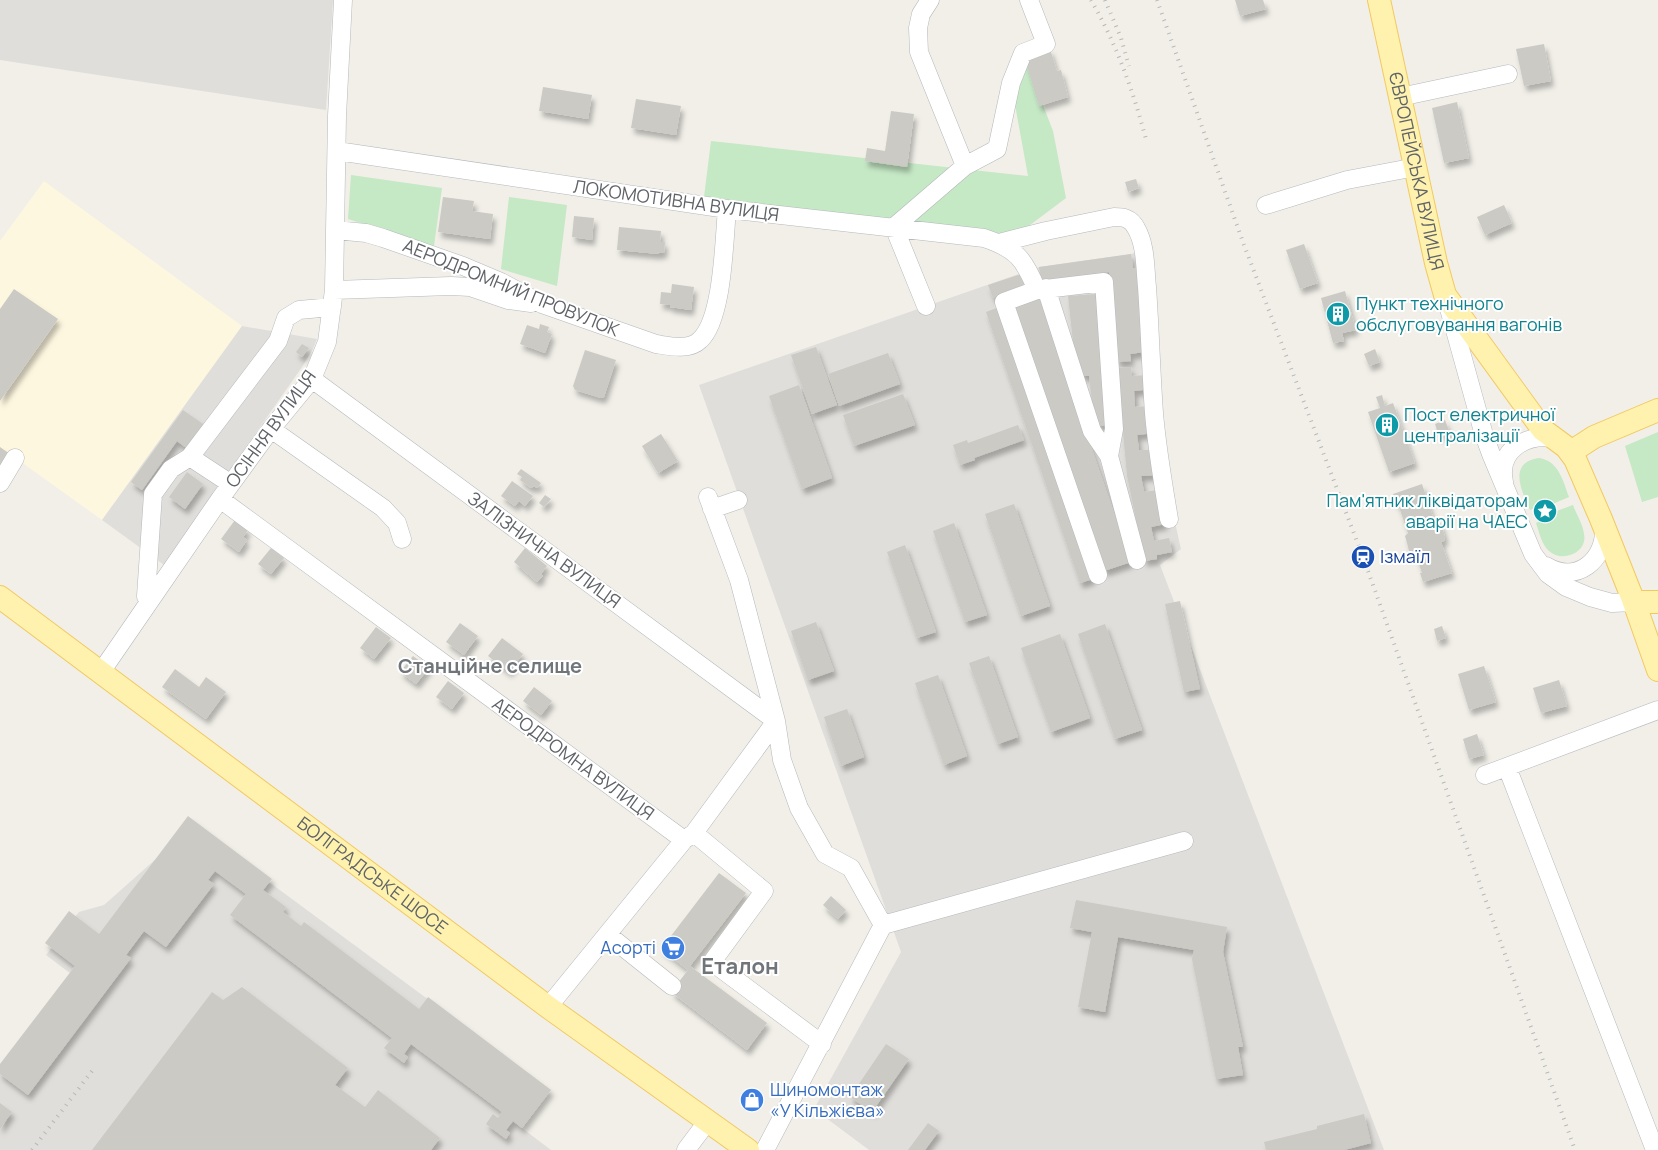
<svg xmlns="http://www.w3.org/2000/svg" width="1658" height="1150" font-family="Manrope,sans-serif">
	<defs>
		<filter id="shadow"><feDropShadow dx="3" dy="5.5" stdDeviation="2.5" flood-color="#0004"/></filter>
	</defs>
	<rect width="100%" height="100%" fill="#f1efe8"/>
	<!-- commercial -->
	<path fill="#fef7e0" d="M44,181L242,326L102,520L10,454L0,469V241Z"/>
	<!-- industrial -->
	<path fill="#e0deda" d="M0,0H333L326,110L0,60Z
		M1144,250L1159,420L1170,500L1181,549L1160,565L1384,1150H869L814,1109L901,952L699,385L1039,267L1131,254Z
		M242,326L317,339L313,349L302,367L164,565L102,520Z
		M193,826L551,1090L522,1128L551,1150H0V1065L79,980L46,955L79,912L104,905Z"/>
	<!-- green -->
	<path fill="#c5e8c5" d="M1023,53L1053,131L1066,198L1014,237L703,205L711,141L1028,176L1011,83Z
		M351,175L442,188L434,246L348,219Z
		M509,197L567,205L557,286L501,269Z
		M1658,432V497L1642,502L1625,446Z
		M1539,458C1559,461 1563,481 1569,497L1550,505L1548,502L1530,510C1522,491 1507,463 1539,458Z
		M1573,505C1576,514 1583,524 1584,534C1588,553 1562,563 1549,551C1542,545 1539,532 1536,523L1554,515V512Z"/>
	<!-- building -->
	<path fill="#cccac5" filter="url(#shadow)" d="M1235,0H1263L1266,9L1240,16Z
		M1544,44L1551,81L1524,86L1516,49Z
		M1050,49L1057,71L1061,70L1068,97L1039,106L1024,56Z
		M543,87L592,95L588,119L539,111Z
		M636,99L681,106L676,135L631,128Z
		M1457,102L1469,158L1444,163L1432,108Z
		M891,111L914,114L907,167L865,161L867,148L885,151Z
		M1136,179L1139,188L1128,192L1125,182Z
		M443,197L474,201L472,211L493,214L490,239L438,232Z
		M1504,205L1512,223L1485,235L1477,217Z
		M574,216L594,218L592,240L572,237Z
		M619,227L661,231L660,242H665L664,253H659V254L617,250Z
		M1304,244L1318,283L1300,289L1286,250Z
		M1131,254L1133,268H1137L1144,352L1130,354L1131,361L1117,362L1109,272L1041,282L1039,267Z
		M1021,274L1025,285L993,298L988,285Z
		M672,284L694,287L691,310L670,307V305L660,304L661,292L671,293Z
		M14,289L58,319L0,401V309Z
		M1345,291L1356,330L1342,333L1344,341L1333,343L1321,298Z
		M1096,294L1108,425L1098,426L1096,411L1093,412L1089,376H1083L1078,369L1076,351H1074L1068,296Z
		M1039,297L1131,562L1104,571L1012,306Z
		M999,307L1093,579L1080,583L986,312Z
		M540,324L549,327L547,332L552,334L545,353L520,344L527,325L539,329Z
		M302,344L309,348L302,357L296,352Z
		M816,347L837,405L812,414L791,355Z
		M1375,349L1380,362L1369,366L1364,354Z
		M585,350L616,360L604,397L601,398L575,390L573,386Z
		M888,353L900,384L839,406L828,374Z
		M1131,367L1132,376L1149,375L1151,389L1134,391L1135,407L1151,406L1154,433L1137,435L1139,450H1157L1159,475L1141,476L1144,492L1158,490L1165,524L1151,527L1154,541L1169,538L1172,552L1157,555V559L1144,561L1127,475L1117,368Z
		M799,385L832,478L802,489L769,396Z
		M903,394L915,425L854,446L843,415Z
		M1382,395L1385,406L1393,403L1415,463L1389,472L1368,412L1380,408L1376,397Z
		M183,410L206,426L189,450L177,441L142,490L131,482Z
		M1445,420L1450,433L1439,437L1435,424Z
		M1018,425L1024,440L974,458L975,460L960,465L953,445L967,440L968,443Z
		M661,434L678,461L658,473L642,446Z
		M0,447L10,454L0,469Z
		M521,469L541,483L537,488L534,486L531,488L520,480L522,477L517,474Z
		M187,472L203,484L185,509L169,497Z
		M512,481L533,496L525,506L519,501L515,506L501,496Z
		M1422,484L1435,523L1439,522L1441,524L1445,537L1444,541L1441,542L1452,573L1423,582L1420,573H1422L1415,552L1413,553L1409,551L1407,543L1405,536L1408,533L1398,504H1396L1393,494Z
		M545,495L551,499L544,507L539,503Z
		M1014,504L1050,606L1021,616L985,514Z
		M235,520L248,530L243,537L247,540L239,552L221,539Z
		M954,523L987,615L965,622L933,531Z
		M905,545L936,632L917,638L887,552Z
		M271,548L284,558L271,574L258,564Z
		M525,548L547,566L541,574L543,576L537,582L514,562Z
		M1180,601L1200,689L1184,692L1165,604Z
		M816,622L834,671L808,680L791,631Z
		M460,623L478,636L464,655L446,642Z
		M1105,624L1142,730L1115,739L1078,634Z
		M1442,626L1446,638L1437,641L1434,629Z
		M376,627L391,638L374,659L360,648Z
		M1060,634L1090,718L1051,732L1021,648Z
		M502,638L523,654L509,672L488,656Z
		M413,656L429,668L416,684L400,672Z
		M989,656L1018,737L998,744L969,663Z
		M1484,666L1496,702L1469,710L1458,674Z
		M175,669L199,687L206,677L226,692L206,719L162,687Z
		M938,675L967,756L944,765L915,683Z
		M1559,680L1567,706L1541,713L1533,688Z
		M448,681L464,693L452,709L436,697Z
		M534,687L552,701L541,715L523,701Z
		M847,709L864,757L841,766L824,717Z
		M1477,734L1484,755L1469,759L1463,739Z
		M188,816L272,879L263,890L286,907L283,912L301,926L304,922L419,1009L428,997L551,1090L522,1128L513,1121L506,1130L510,1133L506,1139L486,1124L493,1114L498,1118L502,1112L411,1044L404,1054L408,1057L404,1063L384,1048L392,1038L230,915L246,894L215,871L208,880L214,884L166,947L144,931L126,955L131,958L28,1095L0,1074V1064L75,966L45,943L69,911L99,934Z
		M719,873L746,893L690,966L767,1023L747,1050L671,992L688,970L661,949Z
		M831,896L846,910L838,919L823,905Z
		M1076,900L1227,927L1223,952L1243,1047H1238L1243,1075L1216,1079L1192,959L1194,950L1118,937L1105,1012L1078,1007L1092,932L1070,928Z
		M242,987L348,1068L335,1085L365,1107L378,1090L440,1138L431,1150H92L212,992L223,1000Z
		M886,1044L909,1059L872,1112L850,1097Z
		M0,1103L12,1112L0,1129Z
		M1364,1114L1371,1143L1344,1150H1266L1264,1142L1317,1129V1126Z
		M928,1123L939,1131L925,1150H908Z"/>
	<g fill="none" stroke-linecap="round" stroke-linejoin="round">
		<!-- minor casing -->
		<g stroke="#b5b8bc" stroke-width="19">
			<path id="minor" d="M930,0L921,14L918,28L919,52L965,166
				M1400,97L1508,74
				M337,151L727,209L984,238C1017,249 1024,259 1037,290
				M1266,205L1347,180L1416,167
				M335,230L366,233L383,238L463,266L501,282L542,304L656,344C669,346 689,351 700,340C723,319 724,241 727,209
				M999,243L1046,231L1114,217C1123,217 1131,218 1136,228C1146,245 1145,268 1147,287C1150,329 1151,371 1154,413C1157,449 1163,484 1169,519
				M1046,288L1092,431L1109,456L1137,560
				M334,290L451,286L470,287L508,300L531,303
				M1448,305L1484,435L1491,454L1533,554L1548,574L1566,587L1590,597L1612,603L1634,602
				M926,306L894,227L965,166L997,149L1011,83L1023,53L1046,44L1029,0
				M312,379L776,721L694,833L684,840L548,1007
				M271,429L383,508L397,523L402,539
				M190,457L278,341L286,318L299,310L332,307
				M1504,482C1497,450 1526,434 1553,438
				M0,483L15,458
				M708,497L739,580L776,721L782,760L799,808L825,854L851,868L883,925
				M220,499L684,840
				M712,509L738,500
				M1546,566C1576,584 1606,561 1604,527
				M1098,575L1004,302L1037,290L1104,282L1114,429L1109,456
				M151,599L146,596L153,494L171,469L190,457L231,484
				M101,672L220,499L271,429L312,379L327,342L334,290L337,116L343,0
				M1507,767L1655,1150
				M1485,775L1658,710
				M694,833L764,891L712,962L822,1044
				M608,935L672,986
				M686,1150L707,1122
				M765,1150L883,925L1184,841"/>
		</g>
		<!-- major casing -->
		<g stroke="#f2c960" stroke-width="24">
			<g id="major">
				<path id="s1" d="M1379,0L1436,263L1445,295L1543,430L1566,447L1575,459L1601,519L1634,602L1658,670"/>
				<path d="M1571,452L1594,437L1658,410"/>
				<path id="s2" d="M0,597L548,1007L748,1150"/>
				<path d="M1634,602H1658"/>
			</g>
		</g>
		<!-- minor -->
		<use href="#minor" stroke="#fff" stroke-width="18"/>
		<!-- major -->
		<use href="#major" stroke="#fff2af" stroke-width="22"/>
		<!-- rail -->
		<path stroke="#b6b7b8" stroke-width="4" stroke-dasharray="1 6" stroke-linecap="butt" d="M1091,0C1117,45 1134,93 1147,143
			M1105,0L1121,38L1129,66
			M1157,0L1244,245L1363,557L1575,1150
			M32,1150L92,1071"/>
	</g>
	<!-- icons -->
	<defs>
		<g id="building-disc" transform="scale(1.25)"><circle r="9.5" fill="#0f9aa8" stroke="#fff"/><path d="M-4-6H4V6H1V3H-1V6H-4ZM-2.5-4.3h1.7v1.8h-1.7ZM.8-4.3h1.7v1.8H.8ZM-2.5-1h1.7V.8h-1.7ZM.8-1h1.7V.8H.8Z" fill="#fff"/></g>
		<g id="sight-disc" transform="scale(1.25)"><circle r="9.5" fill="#0f9aa8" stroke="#fff"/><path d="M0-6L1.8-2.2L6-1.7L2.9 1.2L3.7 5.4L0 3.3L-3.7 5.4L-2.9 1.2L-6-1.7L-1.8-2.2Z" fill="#fff"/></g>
		<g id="station-disc" transform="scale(1.25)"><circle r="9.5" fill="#1a4fb4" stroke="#fff"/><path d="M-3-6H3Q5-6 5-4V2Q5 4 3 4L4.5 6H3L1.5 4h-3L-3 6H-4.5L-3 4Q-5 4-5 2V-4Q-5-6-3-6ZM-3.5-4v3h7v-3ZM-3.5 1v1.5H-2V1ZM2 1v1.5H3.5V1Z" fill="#fff"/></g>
		<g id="supermarket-disc" transform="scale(1.25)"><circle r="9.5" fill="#3f7fe0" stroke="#fff"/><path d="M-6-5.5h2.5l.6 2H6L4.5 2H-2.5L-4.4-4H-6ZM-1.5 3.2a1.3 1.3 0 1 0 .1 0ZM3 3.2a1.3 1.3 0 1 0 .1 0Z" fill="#fff"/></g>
		<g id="shop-disc" transform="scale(1.25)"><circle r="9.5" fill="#3f7fe0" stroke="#fff"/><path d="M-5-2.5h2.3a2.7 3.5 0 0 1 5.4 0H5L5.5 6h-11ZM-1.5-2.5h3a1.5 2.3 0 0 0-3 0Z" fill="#fff"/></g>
	</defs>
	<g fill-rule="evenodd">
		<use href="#building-disc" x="1338" y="314"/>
		<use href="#building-disc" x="1387" y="425"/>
		<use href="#sight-disc" x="1545" y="511"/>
		<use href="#station-disc" x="1363" y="557"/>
		<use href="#supermarket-disc" x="673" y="948"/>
		<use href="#shop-disc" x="752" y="1100"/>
	</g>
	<g text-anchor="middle" stroke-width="4" stroke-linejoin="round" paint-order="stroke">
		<!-- street labels -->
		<g font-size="18" fill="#5f6368" stroke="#fff">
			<text dy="6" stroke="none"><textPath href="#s1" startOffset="175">ЄВРОПЕЙСЬКА ВУЛИЦЯ</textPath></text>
			<text transform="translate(676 201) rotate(8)" y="6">ЛОКОМОТИВНА ВУЛИЦЯ</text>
			<text transform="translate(511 288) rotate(22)" y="6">АЕРОДРОМНИЙ ПРОВУЛОК</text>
			<text transform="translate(271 429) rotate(-54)" y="6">ОСІННЯ ВУЛИЦЯ</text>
			<text transform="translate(544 550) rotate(36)" y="6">ЗАЛІЗНИЧНА ВУЛИЦЯ</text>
			<text transform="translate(573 759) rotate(36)" y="6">АЕРОДРОМНА ВУЛИЦЯ</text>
			<text dy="6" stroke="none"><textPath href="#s2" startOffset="465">БОЛГРАДСЬКЕ ШОСЕ</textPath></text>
		</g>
		<!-- culture labels -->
		<g font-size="18" fill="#0d838f" stroke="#fff" text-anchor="start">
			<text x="1356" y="310">Пункт технічного<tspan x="1356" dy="21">обслуговування вагонів</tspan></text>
			<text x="1404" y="421">Пост електричної<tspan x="1404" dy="21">централізації</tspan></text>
			<text x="1528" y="507" text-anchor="end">Пам'ятник ліквідаторам<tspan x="1528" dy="21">аварії на ЧАЕС</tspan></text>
		</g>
		<!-- transit labels -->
		<g font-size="18" fill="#164399" stroke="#fff" text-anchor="start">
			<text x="1380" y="563">Ізмаїл</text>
		</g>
		<!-- shop labels -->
		<g font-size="18" fill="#366cbe" stroke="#fff" text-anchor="end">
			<text x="656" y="954">Асорті</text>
			<text x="770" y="1096" text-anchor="start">Шиномонтаж<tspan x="770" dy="21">«У Кільжієва»</tspan></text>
		</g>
		<!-- quarter labels -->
		<g font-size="20" font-weight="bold" fill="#70757a" stroke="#fff">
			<text x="490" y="673">Станційне селище</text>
		</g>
		<!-- district labels -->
		<g font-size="22" font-weight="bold" fill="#70757a" stroke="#fff">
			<text x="740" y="974">Еталон</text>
		</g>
	</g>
</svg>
